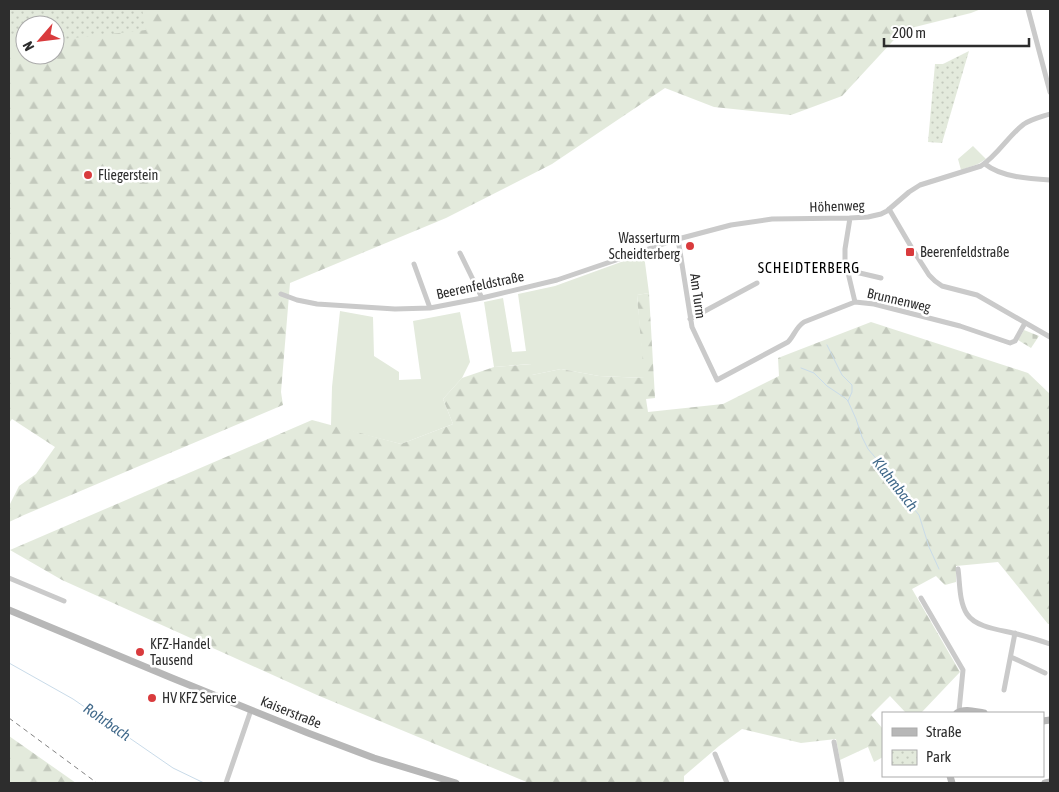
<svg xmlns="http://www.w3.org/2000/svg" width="1059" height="792" font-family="'Asap Condensed',sans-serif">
	<defs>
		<pattern id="forest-firs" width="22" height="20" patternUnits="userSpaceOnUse" patternTransform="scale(1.25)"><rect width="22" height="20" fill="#e3eadc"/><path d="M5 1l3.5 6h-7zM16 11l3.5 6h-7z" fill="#c3c9bd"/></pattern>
		<pattern id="cemetery-stones" width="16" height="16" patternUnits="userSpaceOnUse" patternTransform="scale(1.25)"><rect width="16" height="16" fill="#e3eadc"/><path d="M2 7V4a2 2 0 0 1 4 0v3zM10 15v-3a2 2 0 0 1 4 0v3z" fill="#c3c9bd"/></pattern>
		<pattern id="park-dots" width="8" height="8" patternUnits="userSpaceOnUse" patternTransform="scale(1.25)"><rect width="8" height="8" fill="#e3eadc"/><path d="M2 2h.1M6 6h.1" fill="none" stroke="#c3c9bd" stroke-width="1.8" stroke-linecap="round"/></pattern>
	</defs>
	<rect width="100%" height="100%" fill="#fff"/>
	<!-- grass -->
	<path fill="#e3eadc" d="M973,146L986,159L978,164L961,170L958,159Z
		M644,255L649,293L637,295L645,378L599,376L561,369L532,375L531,364L494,367L484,302L503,298L512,352L526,351L518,294L555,286L621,262Z
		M340,311L373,317L374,356L399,372V380L421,379L413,321L460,312L470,362L462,378L443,399L453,424L401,444L331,426L332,387Z"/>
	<!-- forest -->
	<path fill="url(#forest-firs)" fill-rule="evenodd" d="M9,9H981L971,13L903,30L842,96L791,115L714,107L665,88L552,164L446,218L290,283L281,392L283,405L24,515L9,522V506L19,486L36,474L55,447L12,419L9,423ZM25,25H55V55H25Z
		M649,293L655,398L646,399L648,412L723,404L779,376L778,358L871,322L1028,373L1050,394V624H1048L998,562L956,566V582L945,585L936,576L912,589L960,672L921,713H906L890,696L871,715L883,729V757L874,762L868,747L840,760L836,739L801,743L742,729L719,746L684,776V783H529L317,695L62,580L10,550L312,420L401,444L453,424L443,399L462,378L494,367L532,364V375L561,369L599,376L644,378L637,295Z
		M9,736L76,783H9Z"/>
	<!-- cemetery -->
	<path fill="url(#cemetery-stones)" d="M1024,330L1039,336L1031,348L1018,340Z"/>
	<!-- park -->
	<path fill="url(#park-dots)" d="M9,9H142L146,30L55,40V25H25V40L9,41Z
		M969,51L942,143L928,142L935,64H943Z"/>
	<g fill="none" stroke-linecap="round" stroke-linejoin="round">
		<!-- stream -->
		<path stroke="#c9dbe9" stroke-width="1" d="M827,345L842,375L852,385V392L848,401
			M801,368L814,373L827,386L845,398L848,401L856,419L862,437L868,449L880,463L906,502L914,509L919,515L929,547L939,569
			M9,663L73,699L173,768L204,783"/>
		<!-- street -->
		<path stroke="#cacaca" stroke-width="5" d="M1028,9L1050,92
			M985,164C1001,177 1030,179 1050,180
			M889,209L913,250L929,275L935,281L942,286L977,295L1050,337
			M850,218L845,249V260L855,302
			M678,239L692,327L717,380L788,342C794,336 796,327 804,322L855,302L874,304L960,326L1010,343L1015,341L1025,323
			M460,253L482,298
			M414,264L430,308
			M847,270L881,278
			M281,294L297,300L317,304L395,309L430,308L482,298L557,280L678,239L731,225L772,219L850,218L868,217L881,214L887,211L909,192L920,185L981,166C998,155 1008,136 1024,124C1032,119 1041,117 1050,114
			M690,319L757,283
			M958,569C960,583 959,602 967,614C976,628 1002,630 1017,634C1028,637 1039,640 1050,644
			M9,578L64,601
			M921,598L963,670L959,711
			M1011,657L1045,673
			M1004,690L1015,633
			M834,742L842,783
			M715,754L727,783
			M226,783L251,710"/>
		<!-- secondary -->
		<path stroke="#b7b7b7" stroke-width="7" d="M9,610L172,678L308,733L374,758L456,783
			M957,713C965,708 976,712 984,713
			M1043,721L1050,720
			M950,776L952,783
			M1045,783L1050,782"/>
		<!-- rail -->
		<path stroke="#828282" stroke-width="1" stroke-dasharray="5 4" stroke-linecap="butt" d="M9,718L97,783"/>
	</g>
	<!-- markers -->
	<g fill="#d93b3d" stroke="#fff" stroke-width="2">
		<circle cx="88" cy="175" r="5"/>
		<circle cx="690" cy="246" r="5"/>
		<rect x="905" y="247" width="10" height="10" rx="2.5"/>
		<circle cx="140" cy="652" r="5"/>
		<circle cx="152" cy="698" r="5"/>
	</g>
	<g text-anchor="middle" stroke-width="5" stroke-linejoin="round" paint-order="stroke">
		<!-- poi labels -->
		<g font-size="14" fill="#2d2d2d" stroke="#fff" text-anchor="start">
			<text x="98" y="180">Fliegerstein</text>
			<text x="680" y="243" text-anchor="end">Wasserturm<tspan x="680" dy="16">Scheidterberg</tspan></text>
			<text x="920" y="257">Beerenfeldstraße</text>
			<text x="150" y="649">KFZ-Handel<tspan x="150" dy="16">Tausend</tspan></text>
			<text x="162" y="703">HV KFZ Service</text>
		</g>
		<!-- street labels -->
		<g font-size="14" fill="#2d2d2d" stroke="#fff">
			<text transform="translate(837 206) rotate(-2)" y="5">Höhenweg</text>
			<text transform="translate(480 285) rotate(-12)" y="5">Beerenfeldstraße</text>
			<text transform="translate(698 296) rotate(82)" y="5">Am Turm</text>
			<text transform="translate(899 300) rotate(13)" y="5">Brunnenweg</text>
			<text transform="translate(291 712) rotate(22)" y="5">Kaiserstraße</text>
		</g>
		<!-- neighbourhood labels -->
		<g font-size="15" letter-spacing="1" fill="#000" stroke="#fff">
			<text x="809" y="273">SCHEIDTERBERG</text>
		</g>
		<!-- water labels -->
		<g font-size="15" font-style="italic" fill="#41698a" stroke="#fff">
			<text transform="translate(895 484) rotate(52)" y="5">Klahmbach</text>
			<text transform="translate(107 722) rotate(35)" y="5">Rohrbach</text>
		</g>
	</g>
	<!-- border -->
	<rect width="1059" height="792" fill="none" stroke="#2d2d2d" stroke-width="20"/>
	<!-- legend -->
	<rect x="882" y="712" width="162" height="65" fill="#ffffff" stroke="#ababab"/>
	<rect x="892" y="728" width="25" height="8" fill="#b7b7b7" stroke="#ababab"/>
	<text x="926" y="737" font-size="15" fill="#2d2d2d">Straße</text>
	<rect x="892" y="750" width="25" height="15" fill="url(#park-dots)" stroke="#ababab"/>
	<text x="926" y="762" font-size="15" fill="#2d2d2d">Park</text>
	<!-- north arrow -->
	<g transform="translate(40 40) rotate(242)"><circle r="24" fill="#ffffff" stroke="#ababab"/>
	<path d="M0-4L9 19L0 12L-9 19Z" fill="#d93b3d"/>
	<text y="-8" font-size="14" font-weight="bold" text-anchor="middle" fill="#2d2d2d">N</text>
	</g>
	<!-- scale -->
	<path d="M884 38v8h145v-8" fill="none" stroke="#2d2d2d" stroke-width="2.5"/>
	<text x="892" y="38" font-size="15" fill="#2d2d2d" stroke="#ffffff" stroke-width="4" paint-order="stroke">200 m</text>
</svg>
